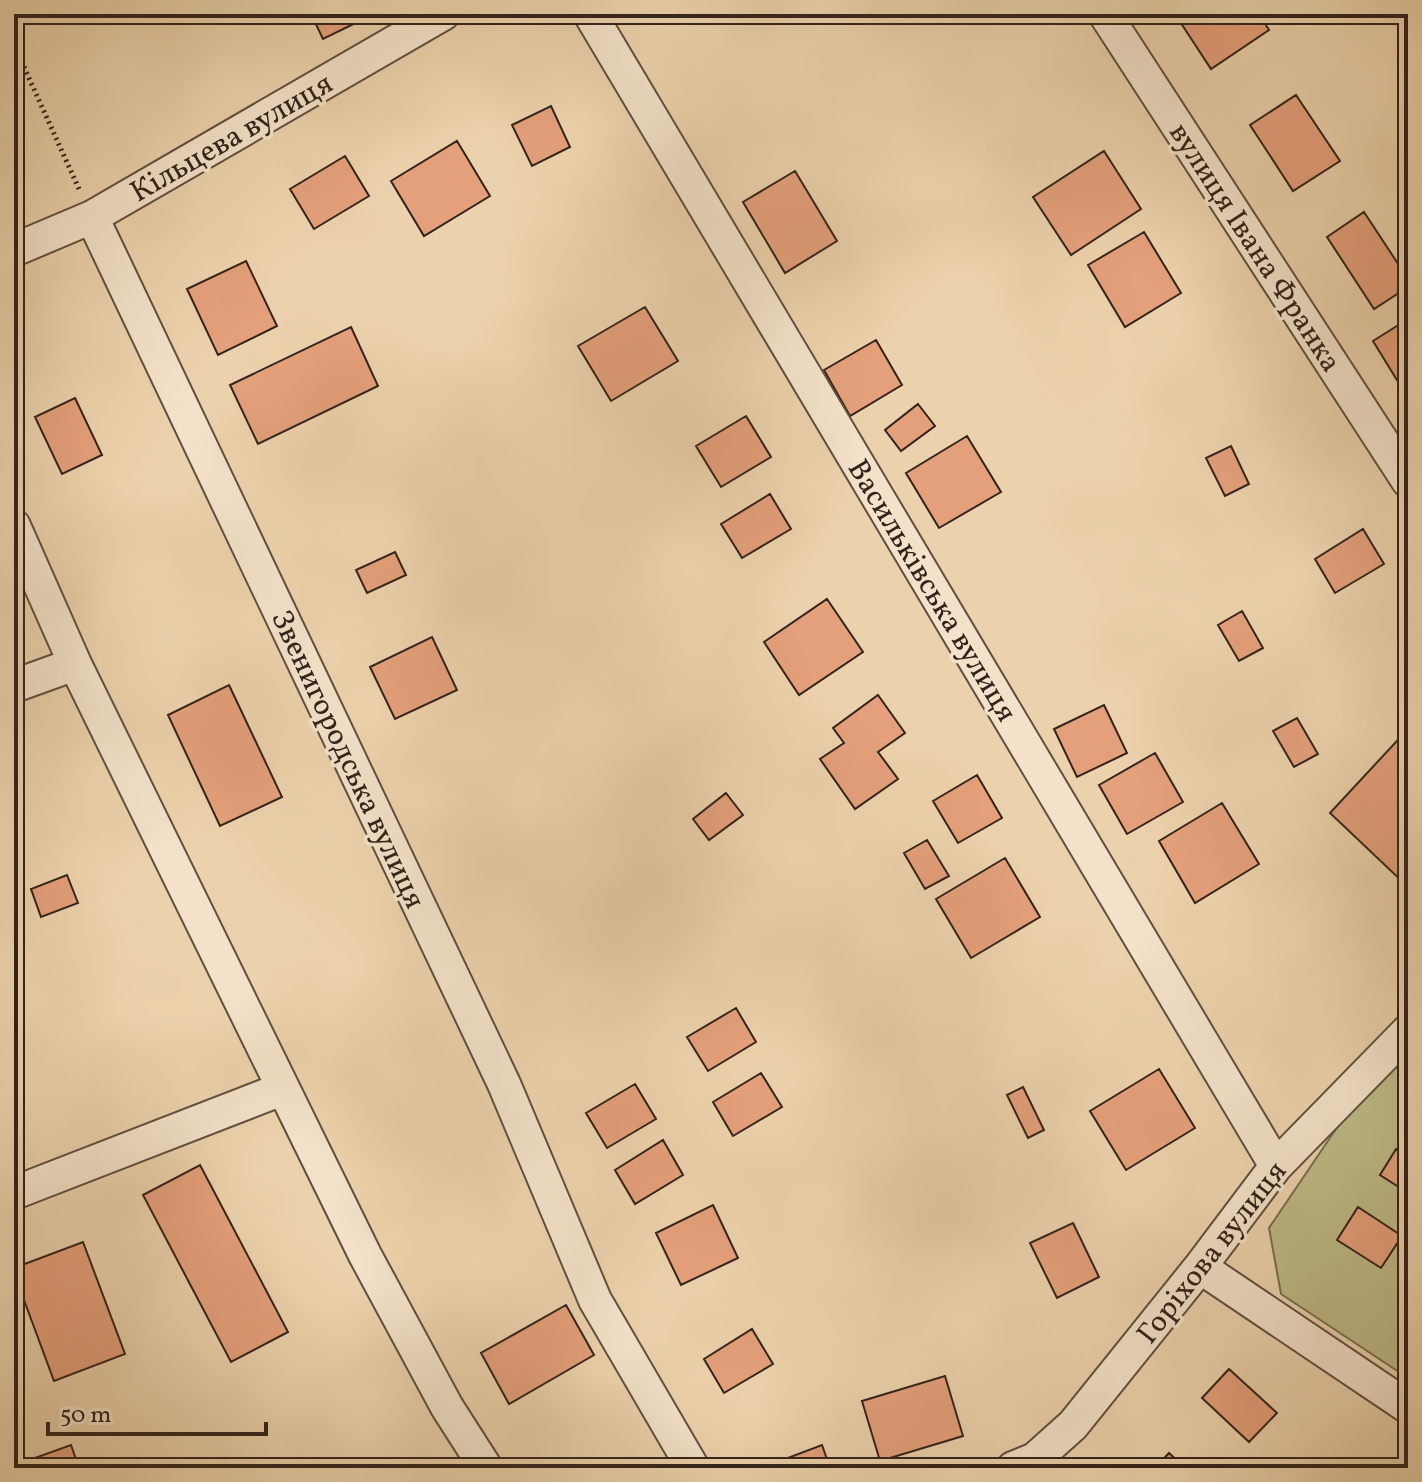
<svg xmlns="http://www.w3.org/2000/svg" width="1422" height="1482" font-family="Vollkorn,serif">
	<rect width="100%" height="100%" fill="#ecd2ac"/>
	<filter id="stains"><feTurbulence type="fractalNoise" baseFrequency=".0025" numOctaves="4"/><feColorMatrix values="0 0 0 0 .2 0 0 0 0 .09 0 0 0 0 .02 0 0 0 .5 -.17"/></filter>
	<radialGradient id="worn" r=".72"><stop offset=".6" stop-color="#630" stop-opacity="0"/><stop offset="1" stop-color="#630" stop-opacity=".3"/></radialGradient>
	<!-- green -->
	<path fill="#bdba86" stroke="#786e51" stroke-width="2" d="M1408,1037V1378L1281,1294L1269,1228L1363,1089Z"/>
	<!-- building -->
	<path fill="#e4a07b" stroke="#33231c" stroke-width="2" d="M311,14H374L323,39Z
		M1175,14H1259L1269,30L1211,69Z
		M1296,95L1340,161L1293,191L1250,125Z
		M551,106L570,147L532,166L512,125Z
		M457,141L490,196L424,236L391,181Z
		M1104,151L1141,209L1071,255L1033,197Z
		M345,156L369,196L314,229L290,189Z
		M795,171L837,241L785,273L743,202Z
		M1364,212L1408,279V287L1374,309L1327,237Z
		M1144,232L1181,293L1125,327L1088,265Z
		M246,261L277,326L218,355L187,289Z
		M645,307L678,361L611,401L578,346Z
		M1408,319V398L1373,341Z
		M351,327L378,386L258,444L230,385Z
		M876,340L902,385L850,416L824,370Z
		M75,398L102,455L62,474L35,417Z
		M918,404L935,426L901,451L885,430Z
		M746,416L771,457L721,487L696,446Z
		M967,436L1001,492L939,528L906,473Z
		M1231,446L1249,484L1225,496L1206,458Z
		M770,494L791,529L742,558L721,524Z
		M1363,529L1384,564L1335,593L1315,559Z
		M395,552L406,575L367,593L356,570Z
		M827,599L863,652L799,695L764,642Z
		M1242,611L1263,648L1239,661L1218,625Z
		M432,637L457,690L395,719L370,667Z
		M229,685L282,797L220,826L168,715Z
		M878,695L905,733L878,752L898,779L855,809L820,759L844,743L833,728Z
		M1104,705L1127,753L1077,777L1054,729Z
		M1297,718L1318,754L1294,767L1273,731Z
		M1408,729V887L1330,813Z
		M1155,753L1183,802L1127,834L1099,785Z
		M977,775L1002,818L958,843L933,801Z
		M726,793L743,815L709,840L693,819Z
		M1222,803L1259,864L1195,903L1159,841Z
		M927,840L949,876L925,889L904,853Z
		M1005,858L1040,917L971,958L936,899Z
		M67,875L78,903L41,917L31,889Z
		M736,1008L756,1042L708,1071L687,1037Z
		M1159,1069L1195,1128L1126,1170L1090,1111Z
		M761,1073L782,1107L733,1136L713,1102Z
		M635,1084L656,1119L607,1148L586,1113Z
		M1023,1087L1044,1130L1028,1138L1007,1095Z
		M663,1140L683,1175L635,1204L615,1170Z
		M1396,1149L1408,1156V1193L1380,1175Z
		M200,1165L288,1332L231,1362L143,1195Z
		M713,1205L738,1258L681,1285L656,1233Z
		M1358,1207L1402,1236L1381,1268L1337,1240Z
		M1073,1223L1099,1277L1057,1298L1030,1243Z
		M83,1242L125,1354L54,1381L14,1273V1268Z
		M566,1305L594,1355L509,1404L481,1353Z
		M752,1329L773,1364L724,1393L704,1359Z
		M1229,1369L1277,1413L1249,1442L1202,1398Z
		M945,1376L963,1436L880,1461L862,1401Z
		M71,1445L79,1468H32L29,1460Z
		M822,1445L830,1468H770L769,1465Z
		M1169,1453L1185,1468H1155Z"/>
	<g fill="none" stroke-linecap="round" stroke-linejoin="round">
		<!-- minor casing -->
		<g stroke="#614f40" stroke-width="36">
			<path id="minor" d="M590,14L1276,1166
				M1105,14L1408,481
				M92,217L504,1084L595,1300L693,1468
				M14,250L92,217L443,14
				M14,526L75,664L365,1255L447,1407L486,1468
				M14,686L75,664
				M14,1193L282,1089
				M1200,1267L1408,1407
				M1013,1468L1035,1459L1073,1425L1200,1267L1276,1166L1408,1031"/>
		</g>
		<!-- path -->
		<path stroke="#33231c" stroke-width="5" stroke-dasharray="2 4" stroke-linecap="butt" d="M14,45L79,189"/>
		<!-- minor -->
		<use href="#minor" stroke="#f3e2c9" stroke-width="32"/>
	</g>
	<g text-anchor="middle" stroke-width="7" stroke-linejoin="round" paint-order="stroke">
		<!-- street labels -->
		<g font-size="30" fill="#33231c" stroke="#f3e2c9">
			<text transform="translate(231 137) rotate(-30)" y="10">Кільцева вулиця</text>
			<text transform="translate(1256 247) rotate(57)" y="10">вулиця Івана Франка</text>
			<text transform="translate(933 590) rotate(59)" y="10">Васильківська вулиця</text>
			<text transform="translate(349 759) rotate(65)" y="10">Звенигородська вулиця</text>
			<text transform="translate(1211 1252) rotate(-52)" y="10">Горіхова вулиця</text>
		</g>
	</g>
	<!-- margin -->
	<rect width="1422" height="1482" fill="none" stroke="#ecd2ac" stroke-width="48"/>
	<rect x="16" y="16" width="1390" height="1450" fill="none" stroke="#33231c" stroke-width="4"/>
	<rect x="24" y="24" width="1374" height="1434" fill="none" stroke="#33231c" stroke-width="2"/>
	<!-- scale -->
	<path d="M48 1422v12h218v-12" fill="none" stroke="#33231c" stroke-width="4"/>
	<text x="60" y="1422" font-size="24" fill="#33231c" stroke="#f3e2c9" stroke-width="6" paint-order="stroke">50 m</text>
	<rect width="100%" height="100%" filter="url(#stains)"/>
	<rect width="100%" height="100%" fill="url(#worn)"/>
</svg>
